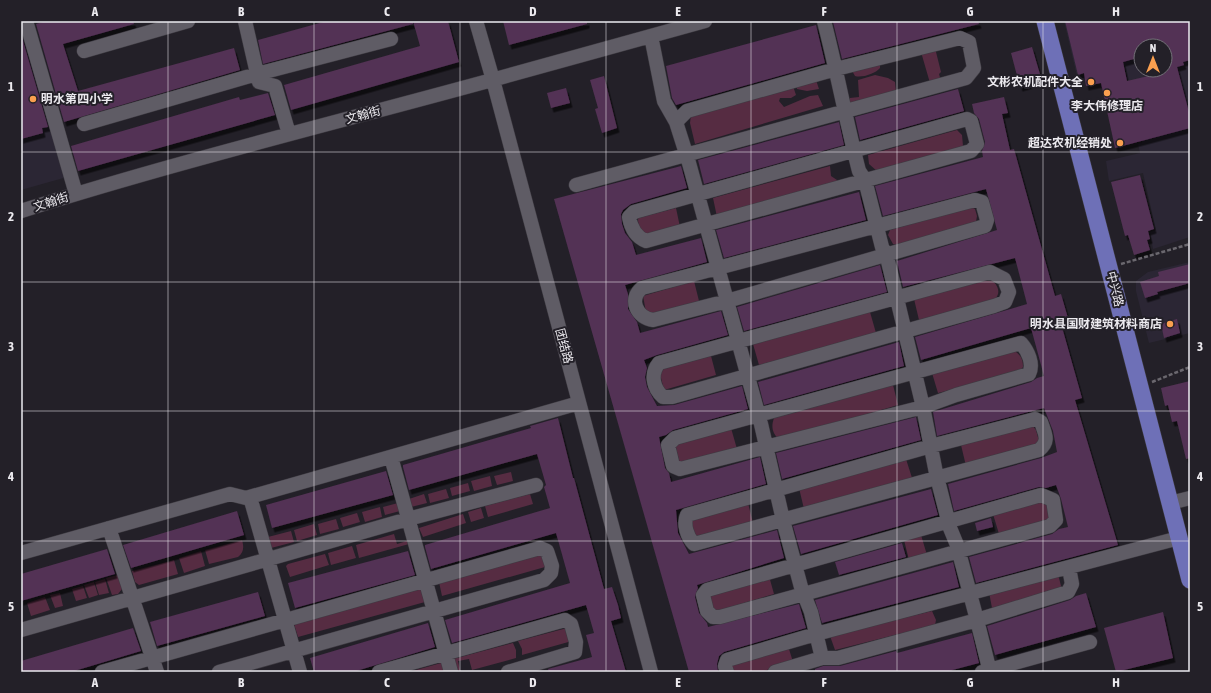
<svg xmlns="http://www.w3.org/2000/svg" width="1211" height="693" font-family="'Asap Condensed','Noto Sans SC',sans-serif">
	<defs>
		<filter id="shadow"><feDropShadow dx="2.5" dy="4.5" stdDeviation="0" flood-color="#0009"/></filter>
	</defs>
	<rect width="100%" height="100%" fill="#232028"/>
	<!-- built -->
	<path fill="#2b2634" fill-rule="evenodd" d="M21,21L67,177L21,190Z
		M1064,21H1190V237L1153,249L1150,232L1156,230L1143,173L1109,181L1106,161L1140,153L1138,144L1142,143L1124,64L1077,76ZM1141,46H1165V70H1141Z
		M1190,262V333L1149,343L1136,291V281L1148,272Z"/>
	<!-- green -->
	<path fill="#562c42" d="M935,48L941,72L939,74L941,81L930,83L921,52Z
		M880,61V68C875,74 862,78 855,76L851,69Z
		M875,75L888,78L895,82L896,92L850,106V98L859,97L858,80Z
		M816,80L819,89L807,91L797,89L796,85Z
		M793,86L796,95L791,98H780L779,101L784,107L810,96L818,95L823,106L695,144L690,123L691,115Z
		M957,130L962,135L963,146L878,172L869,164L868,155Z
		M830,166L831,176L837,180V184L717,217L713,198Z
		M971,207L975,209L977,216L976,222L898,246L893,244L888,235L890,230Z
		M676,208L680,227L648,235C640,231 638,227 638,218Z
		M989,278C997,283 1002,292 995,299L919,320L914,299Z
		M694,281L699,301L654,314L646,312L643,296Z
		M870,312L876,333L759,365L753,344Z
		M1015,351C1021,356 1023,359 1023,367L1019,373L938,393L932,373Z
		M711,356L716,375L664,390L659,370Z
		M893,385L898,405L779,440C772,432 771,427 774,418Z
		M1032,425L1036,430L1039,441L1035,447L966,466L961,445Z
		M731,428L737,449L680,464L675,444Z
		M906,459L913,481L804,509L799,488Z
		M511,472L513,481L497,485L494,476Z
		M490,476L492,486L474,491L471,481Z
		M468,483L470,491L452,496L450,488Z
		M446,489L449,498L430,503L428,494Z
		M424,494L427,503L411,507L409,499Z
		M530,494L533,504L488,517L485,506Z
		M1042,500L1047,505L1051,516L1047,521L999,534L993,514Z
		M398,503L400,511L385,515L383,507Z
		M748,503L753,523L694,539L689,519Z
		M380,507L382,517L365,522L362,512Z
		M481,508L484,518L471,522L468,512Z
		M357,513L360,522L343,527L340,518Z
		M463,514L466,523L423,537L419,528Z
		M336,519L339,529L320,534L318,524Z
		M314,524L317,535L297,541L294,530Z
		M291,531L294,542L271,548L268,537Z
		M394,534L397,544L410,540L409,544L359,558L356,545Z
		M921,535L927,555L909,560L904,540Z
		M242,540C244,547 244,552 238,557L209,564L205,550Z
		M352,546L356,558L331,565L328,553Z
		M201,551L205,566L184,573L179,558Z
		M325,554L329,565L290,577L286,566L288,564Z
		M541,554L546,564L545,567L442,596L439,582Z
		M174,560L178,574L139,585L135,582L132,571Z
		M1058,574L1062,590L992,608L989,592Z
		M118,575L122,589L118,594L112,595L106,578Z
		M769,576L774,594L717,611L713,608L710,598L712,593Z
		M105,579L109,593L99,595L95,582Z
		M94,582L98,595L89,598L84,585Z
		M83,586L87,598L76,601L72,589Z
		M420,587L425,602L298,637L294,624Z
		M60,593L63,606L55,608L50,595Z
		M45,597L50,610L31,616L27,603Z
		M932,611L936,620L935,625L835,650L830,636Z
		M567,628L572,641L522,655V649L518,641Z
		M513,643L516,650V658L472,670L469,659L458,661L460,670L456,671L453,659Z
		M789,649L793,662L760,672H733L729,665Z
		M441,663L447,672H409Z"/>
	<!-- building -->
	<path fill="#533154" fill-rule="evenodd" filter="url(#shadow)" d="M46,21H133L134,24L63,44L78,91L234,48L240,70L64,122L36,24Z
		M327,21H413V24L263,64L258,40Z
		M413,21H448L459,62L291,110L284,85L420,46Z
		M503,21H587V24L509,45Z
		M837,21H978L979,24L842,59L833,22Z
		M1065,21H1190V60L1183,62L1184,65L1177,67L1190,116V128L1115,148L1101,83L1086,86L1084,73L1078,75ZM1141,46H1165V70H1156L1157,74L1127,81L1123,62L1141,57Z
		M816,25L825,63L676,105L672,98L666,66Z
		M21,34L48,127L42,128L43,133L21,139Z
		M1032,47L1042,81L1020,87L1011,53Z
		M604,76L617,128L602,133L595,109L598,108L590,80Z
		M566,88L570,103L551,108L547,93Z
		M958,89L964,111L860,140L855,117Z
		M268,93L275,115L78,171L71,146L239,97L240,100Z
		M1004,97L1008,113L1002,114L1010,150L1014,149L1055,296L1061,294L1068,318L1060,320L1082,398L1075,400L1118,545L976,583L969,557L1052,534L1059,529L1068,527L1061,499L1056,485L1046,488L1039,487L954,511L948,484L1041,458L1057,452L1053,431L1044,408L937,436L933,412L1031,382L1037,378L1044,376L1031,328L921,360L915,337L1027,304L1015,258L903,287L897,261L997,230L986,189L883,216L875,186L983,157L982,151L985,142L979,119L974,113L972,104Z
		M839,122L844,145L704,184L698,160Z
		M681,166L687,188L631,204L623,210L621,214L622,224L625,233L632,242L636,255L701,238L707,262L625,285L628,294V309L637,322L640,333L721,311L728,335L657,355L644,360L647,368L645,377L647,387L657,406L674,405L742,386L748,409L673,430L666,435L659,437L665,468L669,473L671,482L760,457L766,484L676,510L678,533L689,554L777,530L784,558L697,585L698,588L695,597L699,613L707,623L708,627L799,604L806,628L724,652L719,656L717,664L718,672H689L554,199Z
		M1140,175L1154,229L1148,231L1150,239L1147,240L1150,250L1134,255L1128,235L1125,236L1111,182Z
		M859,192L866,220L724,258L716,230Z
		M1190,264V283L1157,292L1158,294L1145,298L1140,282L1159,276L1158,272Z
		M880,265L887,292L744,331L737,307Z
		M1177,319L1180,333L1164,338L1161,324Z
		M899,342L904,366L764,405L758,382Z
		M1190,381V458L1186,459L1177,421L1172,422L1168,405L1165,406L1161,388Z
		M916,417L921,440L782,479L776,453Z
		M558,418L573,478H574L604,589L612,587L618,605L621,618L611,621L626,672H549L548,669L592,657L586,635L594,633L586,605L452,643L445,620L570,583L556,533L431,569L425,547V545L550,508L544,487L546,485L537,454L409,490L403,467V465L531,428L530,426Z
		M386,471L393,495L272,528L266,505Z
		M931,489L938,515L801,554L793,526Z
		M237,511L244,535L131,568L123,545Z
		M991,518L993,527L977,531L975,523Z
		M902,543L906,557L839,575L835,562Z
		M107,549L115,574L21,601V574Z
		M408,551L415,575L295,608L288,583Z
		M953,562L959,587L822,623L815,600Z
		M258,592L265,616L157,646L150,622Z
		M1086,593L1096,627L995,655L987,626L1070,600L1076,596Z
		M1163,612L1173,658L1116,672L1104,628Z
		M428,623L435,647L353,672H314L310,658Z
		M133,628L141,651L71,672H21V661Z
		M972,633L979,663L945,672H815V669L823,666H840L896,651L897,653Z"/>
	<g fill="none" stroke-linecap="round" stroke-linejoin="round">
		<!-- minor casing -->
		<g stroke="#3e3b42" stroke-width="15">
			<path id="minor" d="M26,21L76,194
				M245,21L259,82L275,86L289,134
				M476,21L493,80L651,672
				M824,21C837,71 846,121 859,171L865,180L882,247L887,257L923,407L936,473L950,528L957,545L977,620L1068,592L1072,584L1069,568
				M651,36L664,101L676,122L689,163L761,424L783,520L801,587L811,612L822,658H838L977,620L990,672
				M84,51L188,21
				M967,119L971,121L977,144L971,151L646,241C636,237 631,228 629,217L634,212Z
				M84,124L257,74L391,39
				M576,185L966,78L974,68L969,42L960,38L836,69L687,111L676,122
				M975,200L982,202L987,220L985,226L727,301L653,320C637,318 628,299 642,288Z
				M21,211C176,162 335,123 492,80C563,61 634,40 705,21
				M990,272L1004,279L1009,292L1005,302L994,306L672,397H663C653,388 650,374 659,363Z
				M1021,343C1028,351 1034,364 1029,374L956,395L923,407L680,469L673,466L668,445L675,438Z
				M1035,419L1041,422C1045,434 1050,441 1039,450L694,544C687,537 683,524 687,515L931,446Z
				M391,457L451,672
				M1041,495L1053,500L1056,520L1050,526L720,617H713L707,611L703,595L707,590Z
				M250,497L300,672
				M1170,503L1190,498
				M109,528L157,672
				M21,553L230,494L246,498L579,403
				M21,630L408,519L536,485
				M102,672L540,548L547,551L552,566L551,573L544,580L219,672
				M379,672L565,620L571,624L576,642L575,652L508,672
				M727,672L725,666L727,660L816,634L1179,538
				M775,672L822,658
				M982,672L1090,642"/>
		</g>
		<!-- major casing -->
		<g stroke="#3e3b42" stroke-width="18">
			<path id="major" d="M1045,21L1190,580"/>
		</g>
		<!-- path -->
		<path stroke="#6a676e" stroke-width="2.5" stroke-dasharray="4 2" stroke-linecap="butt" d="M1121,264L1190,244
			M1152,382L1190,367"/>
		<!-- minor -->
		<use href="#minor" stroke="#5f5c65" stroke-width="14"/>
		<!-- major -->
		<use href="#major" stroke="#6e70b7" stroke-width="17"/>
	</g>
	<!-- grid -->
	<path fill="none" stroke="#eceaef" stroke-width="1" stroke-opacity="0.55" d="M168,21V672M314,21V672M460,21V672M606,21V672M751,21V672M897,21V672M1043,21V672M21,152H1190M21,282H1190M21,411H1190M21,541H1190"/>
	<!-- markers -->
	<g fill="#fa9f4f" stroke="#232028" stroke-width="1.5">
		<circle cx="1091" cy="82" r="4"/>
		<circle cx="1107" cy="93" r="4"/>
		<circle cx="33" cy="99" r="4"/>
		<circle cx="1120" cy="143" r="4"/>
		<circle cx="1170" cy="324" r="4"/>
	</g>
	<g text-anchor="middle" stroke-width="4" stroke-linejoin="round" paint-order="stroke">
		<!-- poi labels -->
		<g font-size="12" font-weight="bold" fill="#eceaef" stroke="#232028" text-anchor="end">
			<text x="1083" y="86">文彬农机配件大全</text>
			<text x="41" y="103" text-anchor="start">明水第四小学</text>
			<text x="1107" y="110" text-anchor="middle">李大伟修理店</text>
			<text x="1112" y="147">超达农机经销处</text>
			<text x="1162" y="328">明水县国财建筑材料商店</text>
		</g>
		<!-- street labels -->
		<g font-size="12" fill="#eceaef" stroke="#232028">
			<text transform="translate(363 115) rotate(-15)" y="4">文翰街</text>
			<text transform="translate(51 202) rotate(-18)" y="4">文翰街</text>
			<text transform="translate(1115 289) rotate(76)" y="4">中兴路</text>
			<text transform="translate(564 346) rotate(75)" y="4">团结路</text>
		</g>
	</g>
	<!-- border -->
	<rect width="1211" height="693" fill="none" stroke="#232028" stroke-width="44"/>
	<!-- north arrow -->
	<g transform="translate(1153 58)"><circle r="19" fill="#232028" stroke="#737178"/>
	<path d="M0-3L7 15L0 10L-7 15Z" fill="#fa9f4f"/>
	<text y="-6" font-size="11" font-weight="bold" text-anchor="middle" fill="#eceaef">N</text>
	</g>
	<rect x="22" y="22" width="1167" height="649" fill="none" stroke="#eceaef" stroke-width="1.5"/>
	<g font-size="13" text-anchor="middle" font-weight="bold" fill="#eceaef">
		<text x="95" y="16">A</text>
		<text x="241" y="16">B</text>
		<text x="387" y="16">C</text>
		<text x="533" y="16">D</text>
		<text x="678" y="16">E</text>
		<text x="824" y="16">F</text>
		<text x="970" y="16">G</text>
		<text x="1116" y="16">H</text>
		<text x="11" y="91">1</text>
		<text x="1200" y="91">1</text>
		<text x="11" y="221">2</text>
		<text x="1200" y="221">2</text>
		<text x="11" y="351">3</text>
		<text x="1200" y="351">3</text>
		<text x="11" y="481">4</text>
		<text x="1200" y="481">4</text>
		<text x="11" y="611">5</text>
		<text x="1200" y="611">5</text>
		<text x="95" y="687">A</text>
		<text x="241" y="687">B</text>
		<text x="387" y="687">C</text>
		<text x="533" y="687">D</text>
		<text x="678" y="687">E</text>
		<text x="824" y="687">F</text>
		<text x="970" y="687">G</text>
		<text x="1116" y="687">H</text>
	</g>
</svg>
